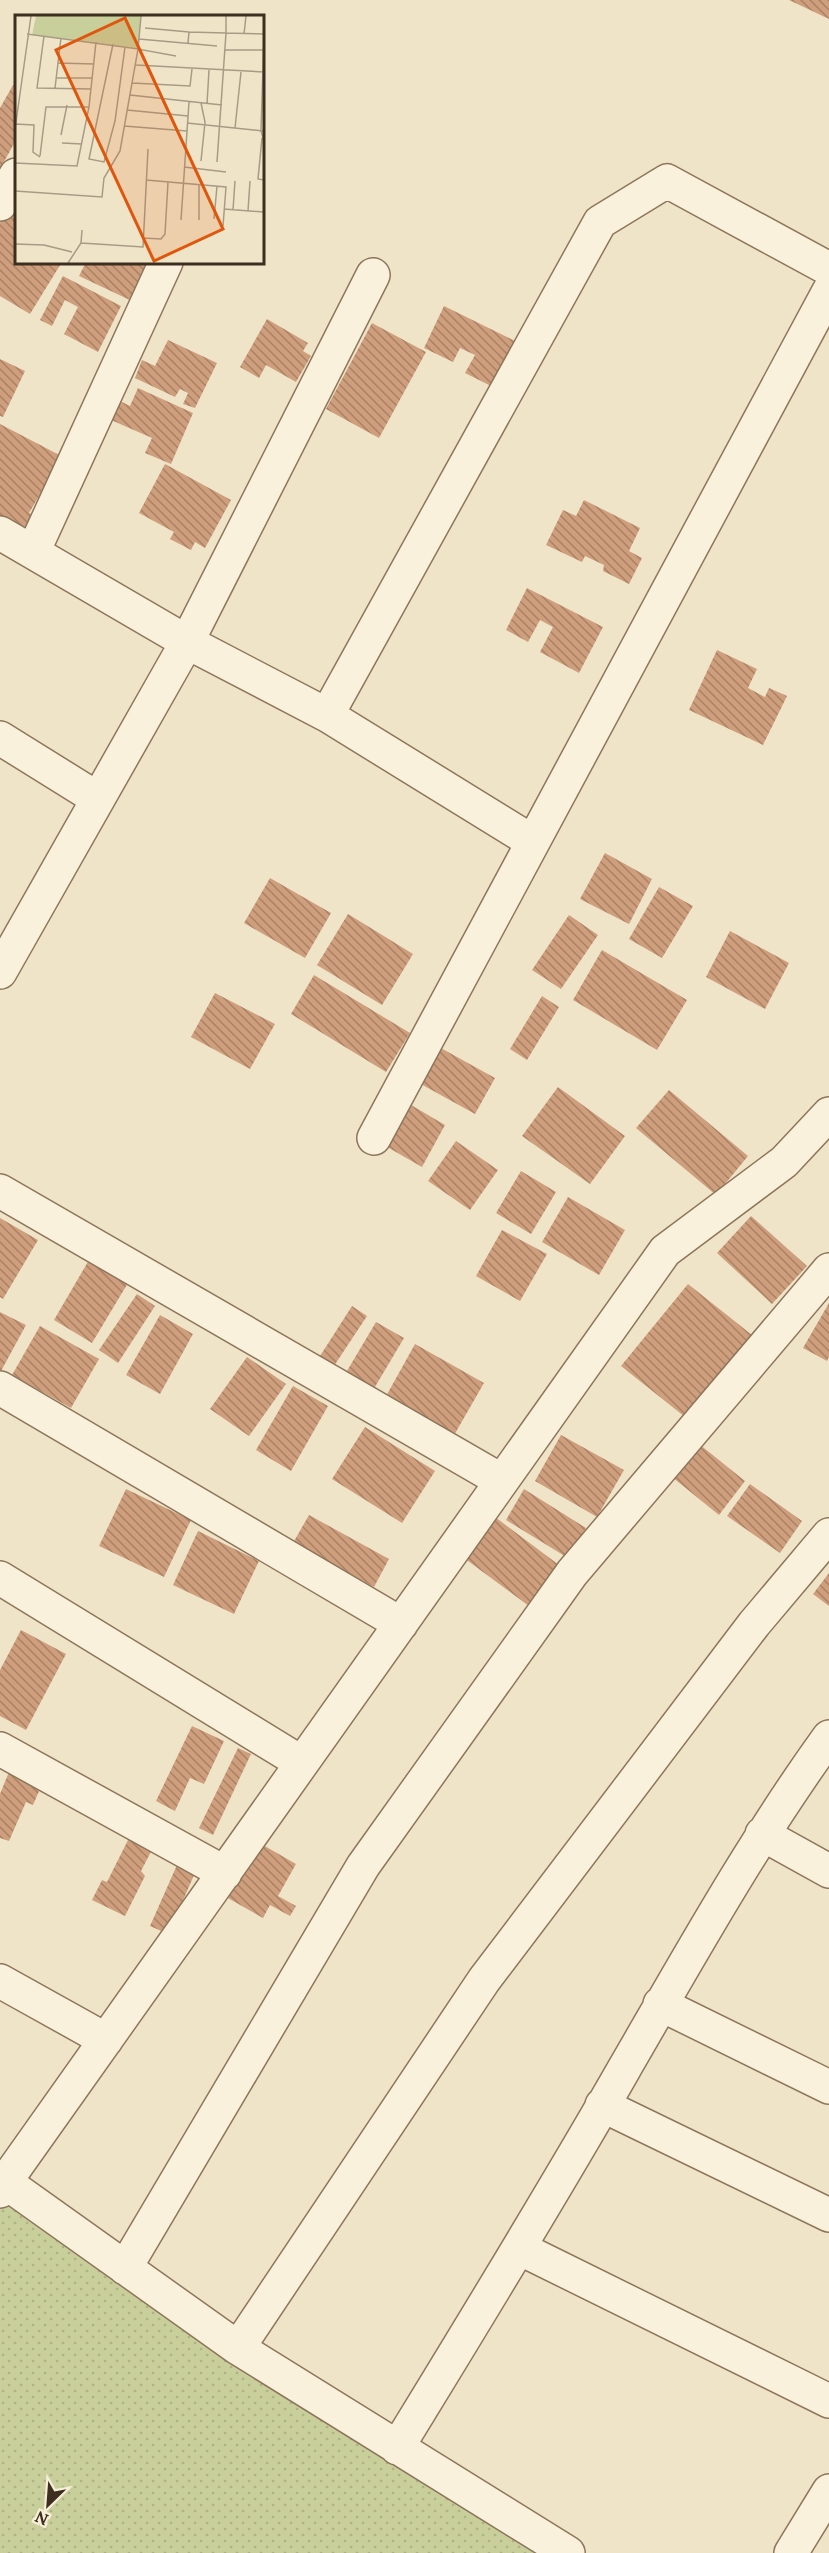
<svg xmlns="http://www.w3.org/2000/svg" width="829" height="2553" font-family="Lora,serif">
	<defs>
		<pattern id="grass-dots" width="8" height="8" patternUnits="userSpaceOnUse" patternTransform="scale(1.5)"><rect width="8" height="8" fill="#c9cf9b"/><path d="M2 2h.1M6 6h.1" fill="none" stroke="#aeb285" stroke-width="1.8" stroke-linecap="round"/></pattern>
		<pattern id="building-back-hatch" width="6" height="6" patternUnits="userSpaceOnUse" patternTransform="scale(1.5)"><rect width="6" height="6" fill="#cf9f7d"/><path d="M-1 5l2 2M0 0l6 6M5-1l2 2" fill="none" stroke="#a98266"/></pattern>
	</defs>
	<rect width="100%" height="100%" fill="#f0e4c8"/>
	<!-- grass -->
	<path fill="url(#grass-dots)" d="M0,2191L566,2553H0Z"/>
	<!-- building -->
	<path fill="url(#building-back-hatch)" d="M789,0H829V19Z
		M13,85L16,87V140L0,169V108Z
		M16,196V262H62L30,314L0,296V223Z
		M86,262H153L134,302L79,276Z
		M63,276L121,306L98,352L64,334L78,307L65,300L52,326L40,320Z
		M444,306L521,344L499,390L465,373L475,355L460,348L453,362L424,348Z
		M267,319L308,343L303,351L311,356L296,382L266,365L259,378L240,367Z
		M372,323L426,352L379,438L326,409Z
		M168,340L217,363L195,408L183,404L188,393L180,389L175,397L135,378L142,360L155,366Z
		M0,359L25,371L3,417L0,416Z
		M138,388L193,413L171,464L145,453L152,438L111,420L120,401L130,406Z
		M0,424L69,460L48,500L39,496L29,513L37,517L31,528L18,527L0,518Z
		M165,464L231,500L205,548L195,542L191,550L170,539L174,532L139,513Z
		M584,500L640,528L629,551L642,558L629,584L603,571L604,565L585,556L582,562L546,545L563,510L576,516Z
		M527,588L603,627L579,673L540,652L553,627L540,620L528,642L506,630Z
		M717,650L757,669L748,688L765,697L769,688L787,696L763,745L689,710Z
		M605,853L652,879L629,924L580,899Z
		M270,878L331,913L305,958L244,923Z
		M659,887L693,906L662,958L629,939Z
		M348,914L413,954L382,1005L317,965Z
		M569,915L598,935L561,989L532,970Z
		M730,931L789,963L765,1009L706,977Z
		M602,950L687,1000L657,1050L573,1000Z
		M314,975L410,1033L386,1072L291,1014Z
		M215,993L275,1024L250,1069L191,1037Z
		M542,996L559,1007L527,1060L510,1049Z
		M439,1047L495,1078L475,1114L419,1083Z
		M558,1087L625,1136L590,1184L522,1136Z
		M669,1090L748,1156L716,1195L636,1128Z
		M406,1102L445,1125L422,1167L382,1144Z
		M456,1141L498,1170L470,1210L428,1181Z
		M521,1171L556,1192L531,1234L496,1213Z
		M568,1197L625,1230L599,1275L542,1242Z
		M751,1216L807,1266L772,1304L717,1253Z
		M0,1218L38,1240L3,1299L0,1297Z
		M502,1230L547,1254L520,1301L476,1276Z
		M89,1260L128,1283L92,1343L54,1320Z
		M688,1284L752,1335L685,1417L621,1366Z
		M137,1294L155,1306L118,1363L99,1350Z
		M829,1303V1357L827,1361L803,1348Z
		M352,1306L367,1316L334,1366L320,1356Z
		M0,1312L26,1325L0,1373Z
		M160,1315L193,1334L160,1394L126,1375Z
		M376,1322L404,1338L372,1392L344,1376Z
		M40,1326L99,1359L71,1408L12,1375Z
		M415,1344L484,1383L453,1437L385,1398Z
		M247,1357L286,1384L249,1436L210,1409Z
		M293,1386L328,1406L291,1471L256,1450Z
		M365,1427L435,1471L402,1523L332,1479Z
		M561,1435L624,1470L597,1517L535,1481Z
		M699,1444L745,1481L719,1515L672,1477Z
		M750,1484L802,1521L780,1553L727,1516Z
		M126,1489L191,1520L164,1577L99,1546Z
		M524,1489L586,1528L568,1558L506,1520Z
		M309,1515L389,1559L374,1587L293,1543Z
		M495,1517L563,1568L533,1609L464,1558Z
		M198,1531L259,1561L234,1614L173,1585Z
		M829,1573V1606L813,1594Z
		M21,1630L66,1654L26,1730L0,1716V1670Z
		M192,1726L224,1741L204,1784L190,1778L175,1811L156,1801Z
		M238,1748L251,1754L213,1835L199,1828Z
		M11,1767L44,1780L33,1805L26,1802L9,1841L0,1838V1794Z
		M132,1832L155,1844L141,1871L145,1876L125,1916L92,1900L102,1880L107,1882Z
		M256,1841L296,1864L278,1896L296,1906L290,1916L270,1905L263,1918L226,1897Z
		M177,1865L195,1873L168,1934L150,1926Z"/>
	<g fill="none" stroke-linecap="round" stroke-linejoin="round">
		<!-- minor casing -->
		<g stroke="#8d765c" stroke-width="36">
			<path id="minor" d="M0,204L16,175
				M0,533L187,642L327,715L533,842
				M33,552L166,262
				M327,715L600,222L667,181L829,269
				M0,738L98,799
				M0,972L187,642L373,275
				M374,1138L829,291
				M0,1191L502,1481
				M0,1388L401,1624
				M0,1578L302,1763
				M0,1749L225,1873
				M762,1834L829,1871
				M0,1981L106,2040
				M660,2004L829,2087
				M602,2105L829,2215
				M0,2178L5,2182L665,1251L784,1162L829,1114
				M0,2191L5,2182L238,2348L568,2553
				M519,2248L829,2401
				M125,2268L363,1866L572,1573L829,1270
				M238,2348L484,1980L754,1624L829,1535
				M397,2448C474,2322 551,2197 624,2069C689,1957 753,1842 829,1737
				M791,2553L829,2491"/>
		</g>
		<!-- minor -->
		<use href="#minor" stroke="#faf1dc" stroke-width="33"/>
	</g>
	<!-- overview -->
	<g transform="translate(15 15)">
		<rect width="249" height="249" fill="#f0e4c8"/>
		<path d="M21,1H126L123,34L17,20Z" fill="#c9cf9b"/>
		<path fill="none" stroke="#a89b85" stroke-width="1.5" d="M130,13L174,17M12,19L123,34L126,1M229,19L231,1M29,21L22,73L76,74M249,21L246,116L249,126M124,24L202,31M173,28L174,17L211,18V1M98,29L74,144L89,147L100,106L110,32M210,35H249M43,48L79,49M121,50L249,57M41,63H77M117,68L175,71L177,54M40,73L46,23M115,80L207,90M192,89L194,55M112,95L173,101M172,108L248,116M0,109L19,110L18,137L25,142M109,111L172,116M220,113L226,57M0,114L16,1M46,120L52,90M247,123L243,164L249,165M47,128L67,129M25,141L31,92H74M186,146L190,107L186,88M202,147L211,18L249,19M0,148L62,151L74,92L81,27M169,152L211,157M131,165L211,172L208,211M184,170V205M0,176L87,182L89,163L105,136L123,34L161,41M209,194L249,197M218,195L220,166M233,196L235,166M199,204L202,171M166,205L174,87M128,223L146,224L150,219L153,167M66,228L128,232L133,134M0,229L29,230L57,237M53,248L66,228L67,215"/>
		<path fill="#df570d" fill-opacity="0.15" stroke="#df570d" stroke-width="3" d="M110,3L208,214L139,246L41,35Z"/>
		<rect width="249" height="249" fill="none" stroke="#3d2e20" stroke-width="3"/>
	</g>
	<!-- north arrow -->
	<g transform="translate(48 2505) rotate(205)" stroke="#f7eed8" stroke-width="4.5" paint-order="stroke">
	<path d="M0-4.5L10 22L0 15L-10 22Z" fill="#3d2e20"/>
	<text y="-9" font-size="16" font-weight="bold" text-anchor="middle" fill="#3d2e20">N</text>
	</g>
</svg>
